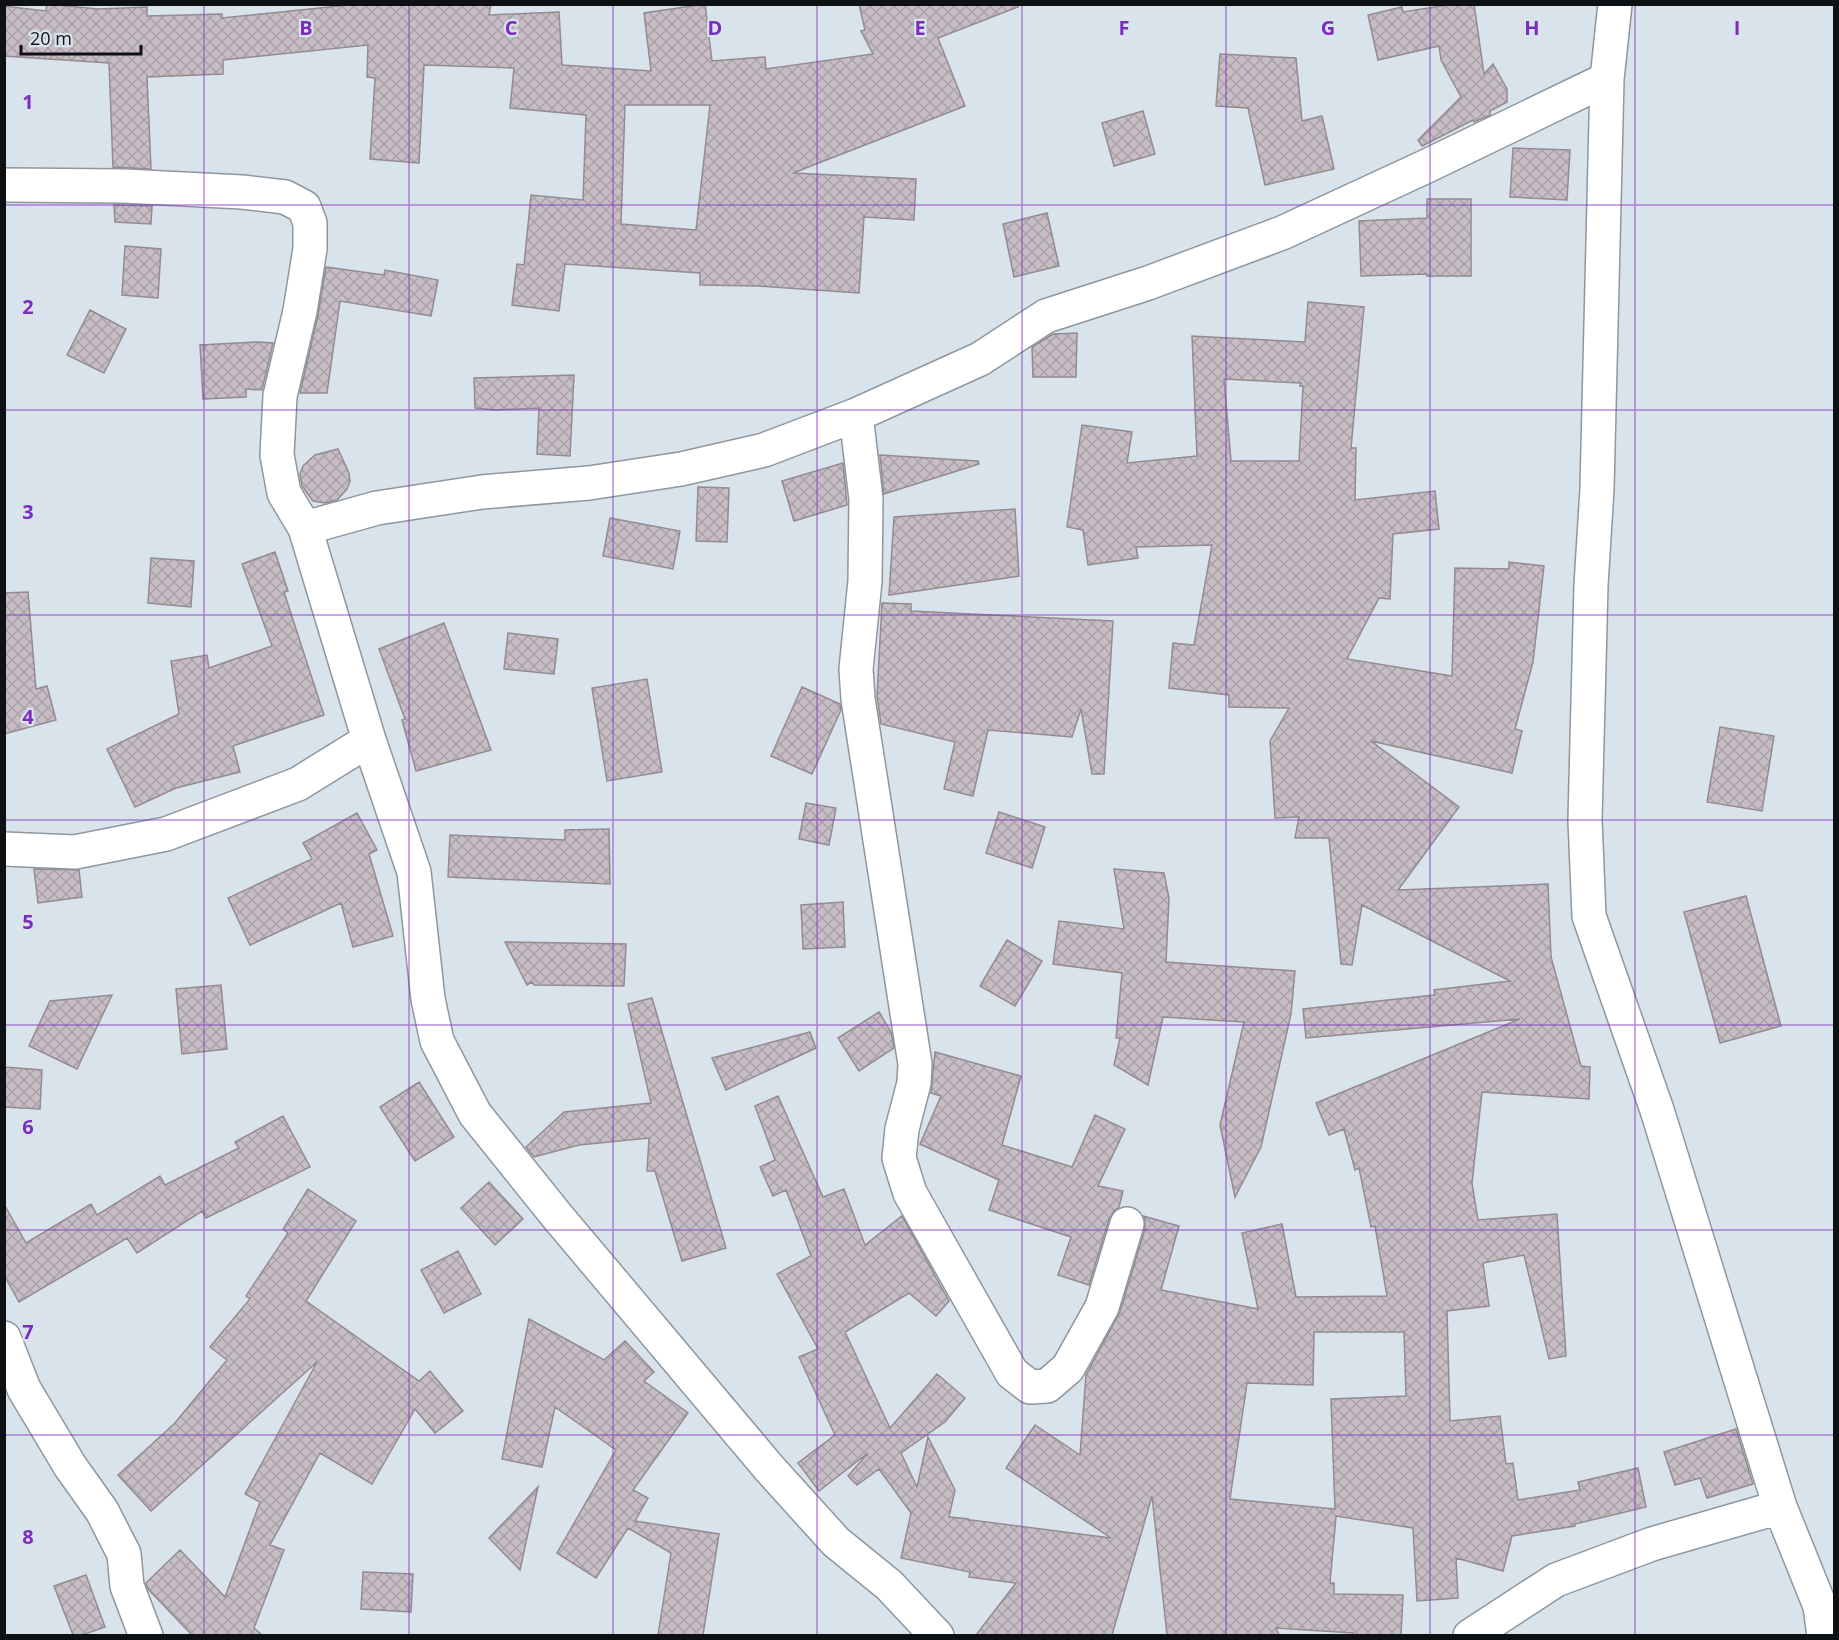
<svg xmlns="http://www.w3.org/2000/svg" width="1839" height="1640" font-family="'Open Sans',sans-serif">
	<defs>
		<pattern id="building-cross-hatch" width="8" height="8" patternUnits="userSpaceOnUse" patternTransform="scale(1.5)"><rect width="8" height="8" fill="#c7bdc5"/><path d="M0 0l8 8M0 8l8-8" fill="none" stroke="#aaa1a8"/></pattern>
	</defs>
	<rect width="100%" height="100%" fill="#d9e3eb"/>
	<!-- building -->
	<path fill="url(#building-cross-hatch)" stroke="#948a92" stroke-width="1.5" fill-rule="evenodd" d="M47,4L98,9L147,7V16L222,14V18L358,4H491L489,15L559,12L562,65L651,71L644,13L705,4L712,61L765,57L766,69L873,54L861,31L865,30L859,4H1018V7L938,38L965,106L793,173L916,179L914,220L864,217L859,293L758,286L700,285V273L565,264L559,311L512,305L517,264L524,265L531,195L583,200L586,115L510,108L514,68L424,65L419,163L370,159L375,78L367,77L368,45L223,60V74L147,77L151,169L113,167L109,63L4,56V6L46,11ZM625,105H710L696,230L621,224Z
		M1454,4H1474L1484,74L1493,64L1507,89V102L1490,111V115L1474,122L1473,120L1422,146L1418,140L1461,97L1441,60L1439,46L1378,60L1368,15L1402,7L1403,12Z
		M1220,54L1296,58L1302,121L1322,116L1334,169L1265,185L1248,108L1216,106Z
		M1143,111L1155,154L1114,166L1102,123Z
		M1513,148L1570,150L1567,200L1510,197Z
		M1427,199H1471V276H1427V274L1361,276L1359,221L1427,218Z
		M114,205L152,206L151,224L115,222Z
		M1047,213L1059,266L1014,277L1003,224Z
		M125,246L161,249L158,298L122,295Z
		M326,267L384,275L385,270L438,280L431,316L340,301L327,393H300L318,315Z
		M1308,302L1364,307L1351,448H1356L1355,500L1435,491L1439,529L1393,534L1390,599L1379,598L1347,659L1452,676L1455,568L1509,569V562L1544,566L1533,662L1515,729L1522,731L1512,773L1371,741L1459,807L1398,890L1548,884L1551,957L1581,1066L1590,1067L1589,1099L1482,1092L1472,1183L1478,1220L1557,1214L1566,1356L1549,1359L1524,1255L1483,1263L1489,1306L1447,1311L1450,1421L1500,1416L1506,1464L1513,1463L1518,1500L1580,1490L1578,1482L1638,1468L1646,1507L1575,1524V1526L1512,1536L1503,1571L1456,1558L1458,1598L1417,1601L1413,1528L1336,1516L1330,1583H1334V1594L1403,1595L1401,1635H1353V1633L1276,1628L1279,1635H1167L1152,1496L1112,1635H976L1016,1583L969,1577L970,1572L901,1558L911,1513L879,1469L857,1485L848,1476L868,1453L819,1491L798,1463L835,1435L799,1357L818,1349L777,1274L811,1256L786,1190L773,1196L760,1167L775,1160L755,1106L778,1096L823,1197L844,1189L865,1245L902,1216L949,1301L936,1316L909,1293L845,1332L890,1428L937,1374L965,1398L945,1422L901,1453L917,1487L928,1437L955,1490L949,1517L969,1519L970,1521L971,1520L1111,1538L1006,1468L1035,1425L1080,1455L1086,1375L1120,1312L1145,1229V1220L1143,1216L1179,1226L1161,1290L1258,1309L1242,1233L1282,1224L1296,1297L1387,1296L1375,1226L1371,1227L1359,1168L1355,1170L1344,1129L1329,1135L1316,1103L1520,1019L1306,1038L1303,1009L1435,995L1434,990L1510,981L1362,905L1352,965L1341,964L1329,838H1295L1299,817L1275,818L1270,741L1289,708L1229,707V695L1169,688L1173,643L1194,645L1212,545L1136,547L1138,558L1088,565L1083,530L1067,527L1082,425L1132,432L1127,463L1197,456L1192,336L1305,342ZM1224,379L1301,383L1300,386H1303L1299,461H1231ZM1314,1332H1404L1406,1396L1331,1399L1335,1509L1230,1499L1247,1383L1313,1385Z
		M90,310L126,329L104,373L67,355Z
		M1077,333L1076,377H1033L1032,347L1053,334Z
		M258,342L273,343L262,390L246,389V397L203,399L200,345Z
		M574,375L570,456L537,454L539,408L495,410L475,408L474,378Z
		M338,449L349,473L350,481L347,489L337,500L325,503L313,501L302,486L300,474L303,466L315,455Z
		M880,455L978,461L979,464L884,494Z
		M843,463L847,505L794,521L782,481Z
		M698,487L729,488L727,542L696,541Z
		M1015,509L1019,576L889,595L894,517Z
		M610,518L680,531L673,569L603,556Z
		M275,552L288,591L284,592L324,715L233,746L240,772L176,788L135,807L107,749L179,714L171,661L207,655L209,668L272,646L242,564Z
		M151,558L194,561L191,607L148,603Z
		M28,592L36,689L47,686L56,720L4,734V593Z
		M882,603L911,604V611L1113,621L1104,774H1092L1081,709L1072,737L988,730L973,796L944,789L955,742L881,724L877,696Z
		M444,623L491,750L416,771L402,720L405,719L379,649Z
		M508,633L558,639L554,674L504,669Z
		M647,679L662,772L607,781L592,688Z
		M802,687L840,704L841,710L812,774L771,756Z
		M1720,727L1774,736L1762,811L1707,802Z
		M806,803L836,808L829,845L799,839Z
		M999,812L1045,827L1032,868L986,853Z
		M357,813L377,850L369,854L393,936L353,947L341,903L250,945L228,898L312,859L303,843Z
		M609,829L610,884L448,877L450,835L565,840V830Z
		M34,869L79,870L82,897L38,903Z
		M1114,869L1164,873L1169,898L1166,962L1295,971L1291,1014L1261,1147L1235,1197L1220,1125L1244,1022L1163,1017L1148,1085L1114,1065L1120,1038H1116L1122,973L1053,964L1059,921L1124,929Z
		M1746,896L1781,1026L1720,1043L1684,912Z
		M843,902L845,947L803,949L801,905Z
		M1007,940L1042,961L1015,1006L980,986Z
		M505,942L626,944L624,986L534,985L532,982L527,985Z
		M221,985L227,1049L182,1054L176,989Z
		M112,995L77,1069L29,1046L50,1001Z
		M652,998L726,1248L682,1261L655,1171H647L649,1138L579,1145L534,1157L526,1147L564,1112L651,1103L628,1004Z
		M879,1012L891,1032L894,1048L859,1071L838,1038Z
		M810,1032L816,1048L726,1090L712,1058Z
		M935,1052L1021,1076L1002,1145L1072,1167L1095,1115L1125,1129L1098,1186L1123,1191L1119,1207L1114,1211L1109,1219L1089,1285L1058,1275L1071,1237L989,1210L999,1180L920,1144L941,1096L931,1093Z
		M4,1067L42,1070L40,1109L4,1107Z
		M419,1082L454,1137L415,1161L380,1107Z
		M283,1116L310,1167L206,1218L202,1211L137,1253L127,1238L19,1302L4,1275V1204L26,1243L91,1204L97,1215L160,1176L165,1185L239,1148L235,1142Z
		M489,1182L523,1219L495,1245L461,1208Z
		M308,1189L356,1221L306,1301L419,1381L430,1371L463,1411L435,1433L415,1409L372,1484L320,1453L270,1545L284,1550L254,1628L262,1635H192L148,1589L146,1583L180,1550L225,1597L260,1502L245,1494L317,1362L151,1511L118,1475L174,1424L227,1360L210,1347L250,1299L246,1296L288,1233L283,1229Z
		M458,1251L481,1294L444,1313L421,1270Z
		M529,1319L604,1360L625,1341L654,1372L644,1381L688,1413L633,1490L648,1498L635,1521L719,1534L703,1635H658L671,1553L628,1528L596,1578L557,1553L616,1450L555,1407L542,1467L502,1459Z
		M1736,1429L1753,1484L1707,1498L1700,1478L1675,1485L1664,1452Z
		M538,1487L520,1570L489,1538Z
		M363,1572L413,1574L411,1612L361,1609Z
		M86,1575L105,1627L82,1635H73L54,1586Z"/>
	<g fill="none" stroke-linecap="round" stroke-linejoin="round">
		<!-- minor casing -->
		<g stroke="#8e979f" stroke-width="36">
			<path id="minor" d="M1615,4L1607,79L1597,489L1591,585L1585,820L1589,916L1657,1110L1780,1507L1820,1606L1824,1636
				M4,185L124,186L242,192L285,197L304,207L310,223V249L300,311L280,396L277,455L284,493L305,528
				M856,415L866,499L865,581L856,669L858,699L915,1064L914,1083L902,1129L899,1158L910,1193L1012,1373L1030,1387L1047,1386L1068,1368L1102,1307L1127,1224
				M369,740L305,528L377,508L482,492L589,483L681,469L764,450L856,415L980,359L1046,316L1148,283L1282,233L1429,165L1607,79
				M4,849L75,852L166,834L298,784L369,740L414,872L428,999L437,1041L475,1114L557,1216L769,1468L836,1542L889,1585L937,1636
				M4,1338L24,1389L70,1466L102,1511L124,1554L127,1586L146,1636
				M1470,1636L1556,1580L1652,1544L1780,1507"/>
		</g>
		<!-- minor -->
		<use href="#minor" stroke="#fff" stroke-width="33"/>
	</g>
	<!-- grid -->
	<path fill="none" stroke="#7b2cbf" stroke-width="1.5" stroke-opacity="0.55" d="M204,4V1636M409,4V1636M613,4V1636M817,4V1636M1022,4V1636M1226,4V1636M1430,4V1636M1635,4V1636M4,205H1834M4,410H1834M4,615H1834M4,820H1834M4,1025H1834M4,1230H1834M4,1435H1834"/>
	<g font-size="20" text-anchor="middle" font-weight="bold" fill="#7b2cbf" stroke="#d9e3eb" stroke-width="4.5" stroke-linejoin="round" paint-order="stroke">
		<text x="306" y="35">B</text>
		<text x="511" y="35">C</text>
		<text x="715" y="35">D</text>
		<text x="920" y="35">E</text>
		<text x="1124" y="35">F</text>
		<text x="1328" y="35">G</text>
		<text x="1532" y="35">H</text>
		<text x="1737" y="35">I</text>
		<text x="28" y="109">1</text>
		<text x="28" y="314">2</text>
		<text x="28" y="519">3</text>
		<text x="28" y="724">4</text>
		<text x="28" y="929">5</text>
		<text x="28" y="1134">6</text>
		<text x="28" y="1339">7</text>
		<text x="28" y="1544">8</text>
	</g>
	<!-- border -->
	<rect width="1839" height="1640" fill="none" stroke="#0d1114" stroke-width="12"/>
	<!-- scale -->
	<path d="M21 45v9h120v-9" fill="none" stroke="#0d1114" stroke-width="3"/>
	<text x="30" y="45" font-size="18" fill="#0d1114" stroke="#d9e3eb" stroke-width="4.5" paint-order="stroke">20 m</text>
</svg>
